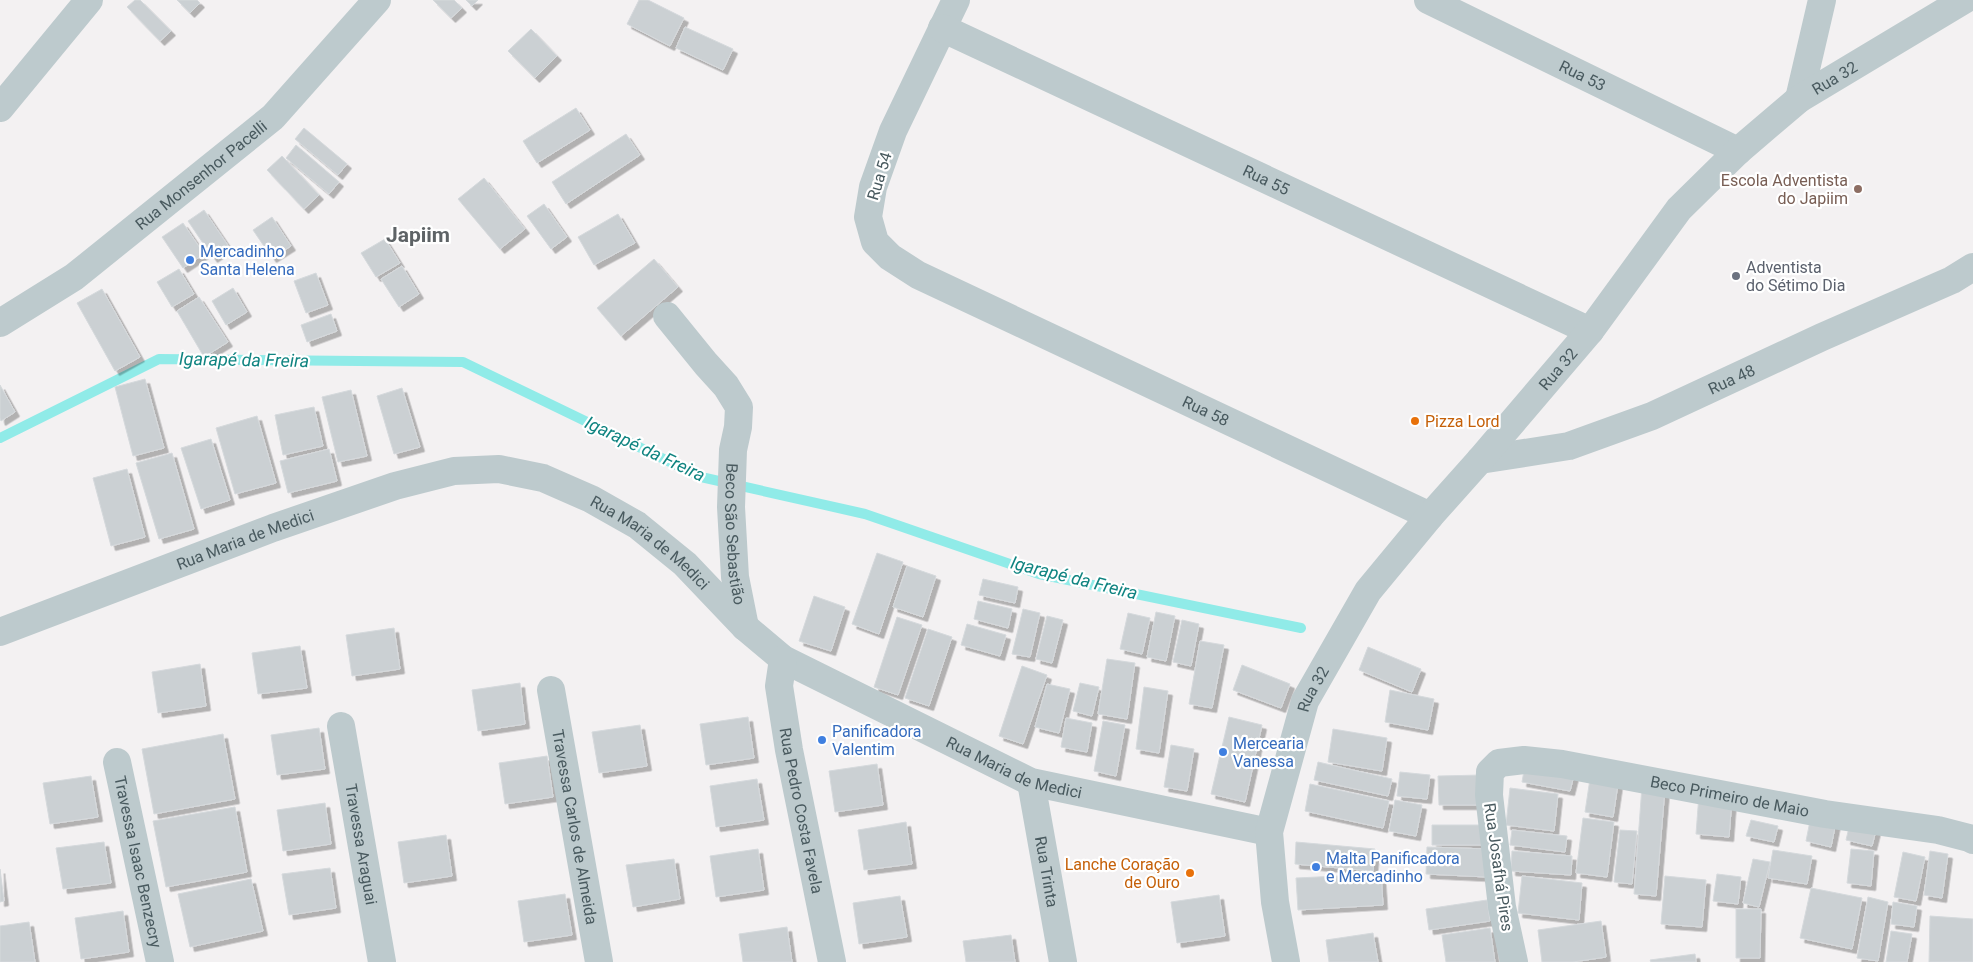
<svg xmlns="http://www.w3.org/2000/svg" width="1973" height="962" font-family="Roboto,sans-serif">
	<defs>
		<filter id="shadow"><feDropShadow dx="4.5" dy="4.5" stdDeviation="0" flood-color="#0004"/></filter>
	</defs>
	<rect width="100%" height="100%" fill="#f3f1f2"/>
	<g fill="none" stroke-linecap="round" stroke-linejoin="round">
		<!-- stream -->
		<path stroke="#90ebe8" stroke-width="10" d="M0,438L159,359L463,362L701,477L865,514L1039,574L1301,628"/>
	</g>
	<!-- building -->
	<path fill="#cbd0d3" stroke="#d5d9dc" filter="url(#shadow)" d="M135,0H140L171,31L160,41L127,7Z
		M177,0H197L200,3L190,13Z
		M433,0H454L462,8L451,18Z
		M466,0H478L472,6Z
		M639,0H648L684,18L670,46L627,24Z
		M685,27L733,49L723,70L676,48Z
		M531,29L557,56L535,78L508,51Z
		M576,108L590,130L537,163L523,141Z
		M304,128L347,164L338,175L295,139Z
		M626,134L640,155L566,204L552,182Z
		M296,145L339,182L329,194L286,158Z
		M282,156L319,195L304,209L267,170Z
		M484,178L525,229L500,249L458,199Z
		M544,204L567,237L551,249L527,216Z
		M204,210L229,247L213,258L188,221Z
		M618,214L635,243L594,265L578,237Z
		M272,217L291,246L272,258L253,230Z
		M183,223L204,254L183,268L162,237Z
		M385,239L400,263L376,277L361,253Z
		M654,259L678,287L621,336L597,308Z
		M402,266L419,294L399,307L381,279Z
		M179,269L194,294L172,307L157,282Z
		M316,273L328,305L306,313L294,281Z
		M233,288L247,312L226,325L212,301Z
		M102,289L140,357L115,371L77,303Z
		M199,297L228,342L204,357L177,311Z
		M331,314L337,331L307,342L301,325Z
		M145,379L164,448L133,456L115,387Z
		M0,385L15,412L1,421L0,418Z
		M402,388L420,447L394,454L377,396Z
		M351,390L367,456L338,462L322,397Z
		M314,407L323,446L283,455L275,415Z
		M257,416L276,483L235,494L216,428Z
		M211,439L230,500L201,509L181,448Z
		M329,449L337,481L288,493L280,461Z
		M172,453L194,529L159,539L136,463Z
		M127,469L145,537L111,546L93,478Z
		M877,553L903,562L879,634L852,624Z
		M907,566L936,576L923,617L893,607Z
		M983,579L1018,587L1015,603L979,595Z
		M814,596L845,607L831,651L799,641Z
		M978,601L1012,609L1008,628L974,619Z
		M1023,609L1040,613L1030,657L1012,654Z
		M1156,612L1175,616L1166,661L1147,657Z
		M1128,613L1150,618L1142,654L1120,649Z
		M1047,616L1063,620L1052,663L1036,659Z
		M897,617L922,625L898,695L874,687Z
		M1182,620L1199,624L1191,666L1173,662Z
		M967,624L1006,635L1000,656L961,645Z
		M394,628L400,669L352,676L346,635Z
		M928,629L952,637L929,706L905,698Z
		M1200,641L1224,645L1212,708L1189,704Z
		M300,646L307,688L258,694L252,653Z
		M1368,647L1421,669L1412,692L1359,670Z
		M1107,659L1135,663L1127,719L1098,714Z
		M200,664L206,706L158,713L152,672Z
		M1242,665L1290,684L1281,708L1233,690Z
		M1022,666L1047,675L1023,744L999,736Z
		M520,683L525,724L478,731L472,690Z
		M1080,683L1099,687L1092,716L1073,711Z
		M1047,684L1070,689L1059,733L1035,727Z
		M1144,687L1168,691L1159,753L1136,749Z
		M1390,690L1434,699L1428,730L1385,722Z
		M748,717L754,758L706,765L700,724Z
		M1229,717L1262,725L1245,802L1211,794Z
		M1066,718L1092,723L1087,752L1061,747Z
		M1103,721L1125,725L1116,776L1094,771Z
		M640,725L647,766L599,773L592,732Z
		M319,728L325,769L277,775L271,735Z
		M1333,729L1387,738L1382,771L1328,762Z
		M223,734L235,799L154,814L142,749Z
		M1171,745L1194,749L1187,791L1164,787Z
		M547,756L553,797L505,804L499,763Z
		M1318,762L1392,779L1388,796L1314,780Z
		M877,764L883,805L835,812L829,771Z
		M1525,765L1574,775L1570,791L1522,782Z
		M1400,772L1430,775L1427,799L1397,796Z
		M1591,772L1619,777L1613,817L1585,812Z
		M1481,775V805H1439L1438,776Z
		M91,776L98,817L50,824L43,783Z
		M757,779L764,820L716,827L710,786Z
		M1310,784L1389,801L1383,828L1305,811Z
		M1642,786L1665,788L1656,896L1634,894Z
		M1510,788L1558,794L1554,831L1506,825Z
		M1699,794L1732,798L1729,837L1696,834Z
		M1395,800L1422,805L1416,836L1389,831Z
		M325,803L331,844L283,851L277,810Z
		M235,807L247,872L166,887L153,821Z
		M1811,816L1836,822L1831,847L1806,841Z
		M1583,818L1614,822L1607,877L1576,873Z
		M1751,820L1778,826L1774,842L1746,836Z
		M906,822L912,864L864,870L858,830Z
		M1850,823L1876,830L1872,846L1846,840Z
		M1432,825H1483V845H1432Z
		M1512,830L1567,836L1565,852L1510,845Z
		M1620,830L1637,831L1632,884L1614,882Z
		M446,835L452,876L404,883L398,842Z
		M104,842L111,883L63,889L56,848Z
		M1296,842L1375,849L1373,871L1295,864Z
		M1427,847L1488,849L1487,877L1426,874Z
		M758,849L764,890L716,897L710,856Z
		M1851,849L1874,851L1871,886L1847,883Z
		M1773,850L1812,856L1807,884L1768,878Z
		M1512,851L1572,856L1571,875L1511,871Z
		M1930,851L1948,854L1942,898L1924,895Z
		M1903,852L1925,857L1916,901L1894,897Z
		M674,859L680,899L633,907L626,865Z
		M1753,859L1770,862L1759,907L1743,903Z
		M330,868L336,908L289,915L282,874Z
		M0,869L4,901L0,902Z
		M1381,874L1383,905L1298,910L1296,878Z
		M1717,874L1741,877L1738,904L1713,901Z
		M1522,876L1582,883L1579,920L1518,913Z
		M1665,876L1706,880L1702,927L1661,924Z
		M251,879L263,931L190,947L178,894Z
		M1811,888L1862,898L1852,949L1800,938Z
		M565,894L572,935L524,942L518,901Z
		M1219,895L1225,936L1177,943L1171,902Z
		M900,896L907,937L859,944L853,903Z
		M1868,897L1888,902L1878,961L1857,958Z
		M1487,900L1490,921L1429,930L1426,909Z
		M1893,902L1917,906L1914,927L1891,924Z
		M1736,909H1761L1760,958H1736Z
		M123,911L129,952L81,959L75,918Z
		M1930,916L1973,919V962H1929Z
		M1601,921L1606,957L1573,962H1542L1538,930Z
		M29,922L35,962H0V926Z
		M787,927L792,962H743L739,934Z
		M1490,928L1495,962H1446L1442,935Z
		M1891,931L1912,934L1907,962H1886Z
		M1373,933L1378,962H1329L1326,940Z
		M1011,935L1015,962H966L963,941Z
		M1695,954L1696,962H1651L1650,960Z"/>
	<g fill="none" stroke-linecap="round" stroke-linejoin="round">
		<!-- street -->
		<g stroke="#bdcacd" stroke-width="28">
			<path id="s1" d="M956,0L893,131L873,187L868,217L875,242L890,257L918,275L1430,516"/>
			<path id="s2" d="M1428,0L1738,151"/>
			<path id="s3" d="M942,28L1590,331"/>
			<path d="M1799,99L1822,0"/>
			<path d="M0,108L89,0"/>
			<path id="s4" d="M667,316L706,364L726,386L739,407L738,427L733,450L731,507L735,577L745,627"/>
			<path id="s5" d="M0,323L74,277L273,117L377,0"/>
			<path id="s6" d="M1480,460L1569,446L1652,416L1822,337L1952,280L1973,267"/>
			<path id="s7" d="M0,632L273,528L395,486L454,471L499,469L543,478L591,499L637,525L685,564L745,627L783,659L1031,782L1269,832"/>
			<path id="s8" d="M783,659L779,686L789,750L832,962"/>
			<path id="s9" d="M551,690L599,962"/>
			<path id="s10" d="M341,726L382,962"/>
			<path id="s11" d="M117,762L160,962"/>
			<path id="s12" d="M1031,782L1063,962"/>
			<path id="s13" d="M1286,962L1275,902L1269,832L1305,701L1368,591L1430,516L1480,460L1590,331L1679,209L1738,151L1799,99L1964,0"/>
			<path id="s14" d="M1514,962L1502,907L1489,795L1490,772L1499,763L1524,760L1562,764L1825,814L1938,830L1969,838L1973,840"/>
		</g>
	</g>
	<!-- markers -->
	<circle fill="#8d6e63" stroke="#fff" stroke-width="2" cx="1858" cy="189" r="5"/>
	<g fill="#3f7fe0" stroke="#fff" stroke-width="2">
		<circle cx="190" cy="260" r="5"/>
		<circle cx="822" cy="740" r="5"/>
		<circle cx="1223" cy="752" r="5"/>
		<circle cx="1316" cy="867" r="5"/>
	</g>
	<circle fill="#6b7280" stroke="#fff" stroke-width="2" cx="1736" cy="276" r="5"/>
	<g fill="#e8710a" stroke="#fff" stroke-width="2">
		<circle cx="1415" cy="421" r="5"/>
		<circle cx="1190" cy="873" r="5"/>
	</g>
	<g text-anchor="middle" stroke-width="4.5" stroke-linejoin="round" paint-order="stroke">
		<!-- street labels -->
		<g font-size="16" fill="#495a5f" stroke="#fff">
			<text dy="6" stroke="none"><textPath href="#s2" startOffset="172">Rua 53</textPath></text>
			<text dy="6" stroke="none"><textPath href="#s13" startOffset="1091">Rua 32</textPath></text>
			<text dy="6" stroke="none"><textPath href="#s5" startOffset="250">Rua Monsenhor Pacelli</textPath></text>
			<text transform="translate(879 176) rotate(-73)" y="6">Rua 54</text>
			<text dy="6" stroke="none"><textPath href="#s3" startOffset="358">Rua 55</textPath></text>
			<text dy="6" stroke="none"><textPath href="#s13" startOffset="686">Rua 32</textPath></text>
			<text dy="6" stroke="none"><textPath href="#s6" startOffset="266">Rua 48</textPath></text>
			<text dy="6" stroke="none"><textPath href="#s1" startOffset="634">Rua 58</textPath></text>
			<text dy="6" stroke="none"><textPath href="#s4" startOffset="244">Beco São Sebastião</textPath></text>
			<text dy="6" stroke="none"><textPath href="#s7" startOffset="262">Rua Maria de Medici</textPath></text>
			<text dy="6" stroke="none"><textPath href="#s7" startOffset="698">Rua Maria de Medici</textPath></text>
			<text dy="6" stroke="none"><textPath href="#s13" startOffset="281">Rua 32</textPath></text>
			<text dy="6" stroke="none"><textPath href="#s7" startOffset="1132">Rua Maria de Medici</textPath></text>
			<text dy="6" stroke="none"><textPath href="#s14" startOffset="439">Beco Primeiro de Maio</textPath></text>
			<text dy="6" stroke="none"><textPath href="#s8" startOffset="154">Rua Pedro Costa Favela</textPath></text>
			<text dy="6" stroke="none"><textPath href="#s9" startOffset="139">Travessa Carlos de Almeida</textPath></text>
			<text dy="6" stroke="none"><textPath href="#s10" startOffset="120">Travessa Araguai</textPath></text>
			<text dy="6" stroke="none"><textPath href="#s11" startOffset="102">Travessa Isaac Benzecry</textPath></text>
			<text transform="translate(1499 867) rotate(82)" y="6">Rua Josafhá Pires</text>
			<text dy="6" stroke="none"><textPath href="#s12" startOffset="91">Rua Trinta</textPath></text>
		</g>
		<!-- education labels -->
		<g font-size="16" fill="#785e54" stroke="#fff" text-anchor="end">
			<text x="1848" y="186">Escola Adventista<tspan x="1848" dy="18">do Japiim</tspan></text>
		</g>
		<!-- shop labels -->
		<g font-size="16" fill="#366cbe" stroke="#fff" text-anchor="start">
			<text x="200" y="257">Mercadinho<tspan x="200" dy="18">Santa Helena</tspan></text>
			<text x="832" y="737">Panificadora<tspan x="832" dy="18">Valentim</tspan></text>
			<text x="1233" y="749">Mercearia<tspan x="1233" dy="18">Vanessa</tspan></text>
			<text x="1326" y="864">Malta Panificadora<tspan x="1326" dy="18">e Mercadinho</tspan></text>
		</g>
		<!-- worship labels -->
		<g font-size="16" fill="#5b616d" stroke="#fff" text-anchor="start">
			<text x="1746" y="273">Adventista<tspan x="1746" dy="18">do Sétimo Dia</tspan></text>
		</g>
		<!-- food labels -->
		<g font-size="16" fill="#c56008" stroke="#fff" text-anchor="start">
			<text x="1425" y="427">Pizza Lord</text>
			<text x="1180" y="870" text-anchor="end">Lanche Coração<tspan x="1180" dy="18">de Ouro</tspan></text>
		</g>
		<!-- water labels -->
		<g font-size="18" font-style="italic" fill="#108481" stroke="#fff">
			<text transform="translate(244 360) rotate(1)" y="6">Igarapé da Freira</text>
			<text transform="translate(645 449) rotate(25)" y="6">Igarapé da Freira</text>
			<text transform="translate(1074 578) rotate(14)" y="6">Igarapé da Freira</text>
		</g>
		<!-- district labels -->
		<g font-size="21" font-weight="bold" fill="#5e6366" stroke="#fff">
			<text x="418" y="242">Japiim</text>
		</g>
	</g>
</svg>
